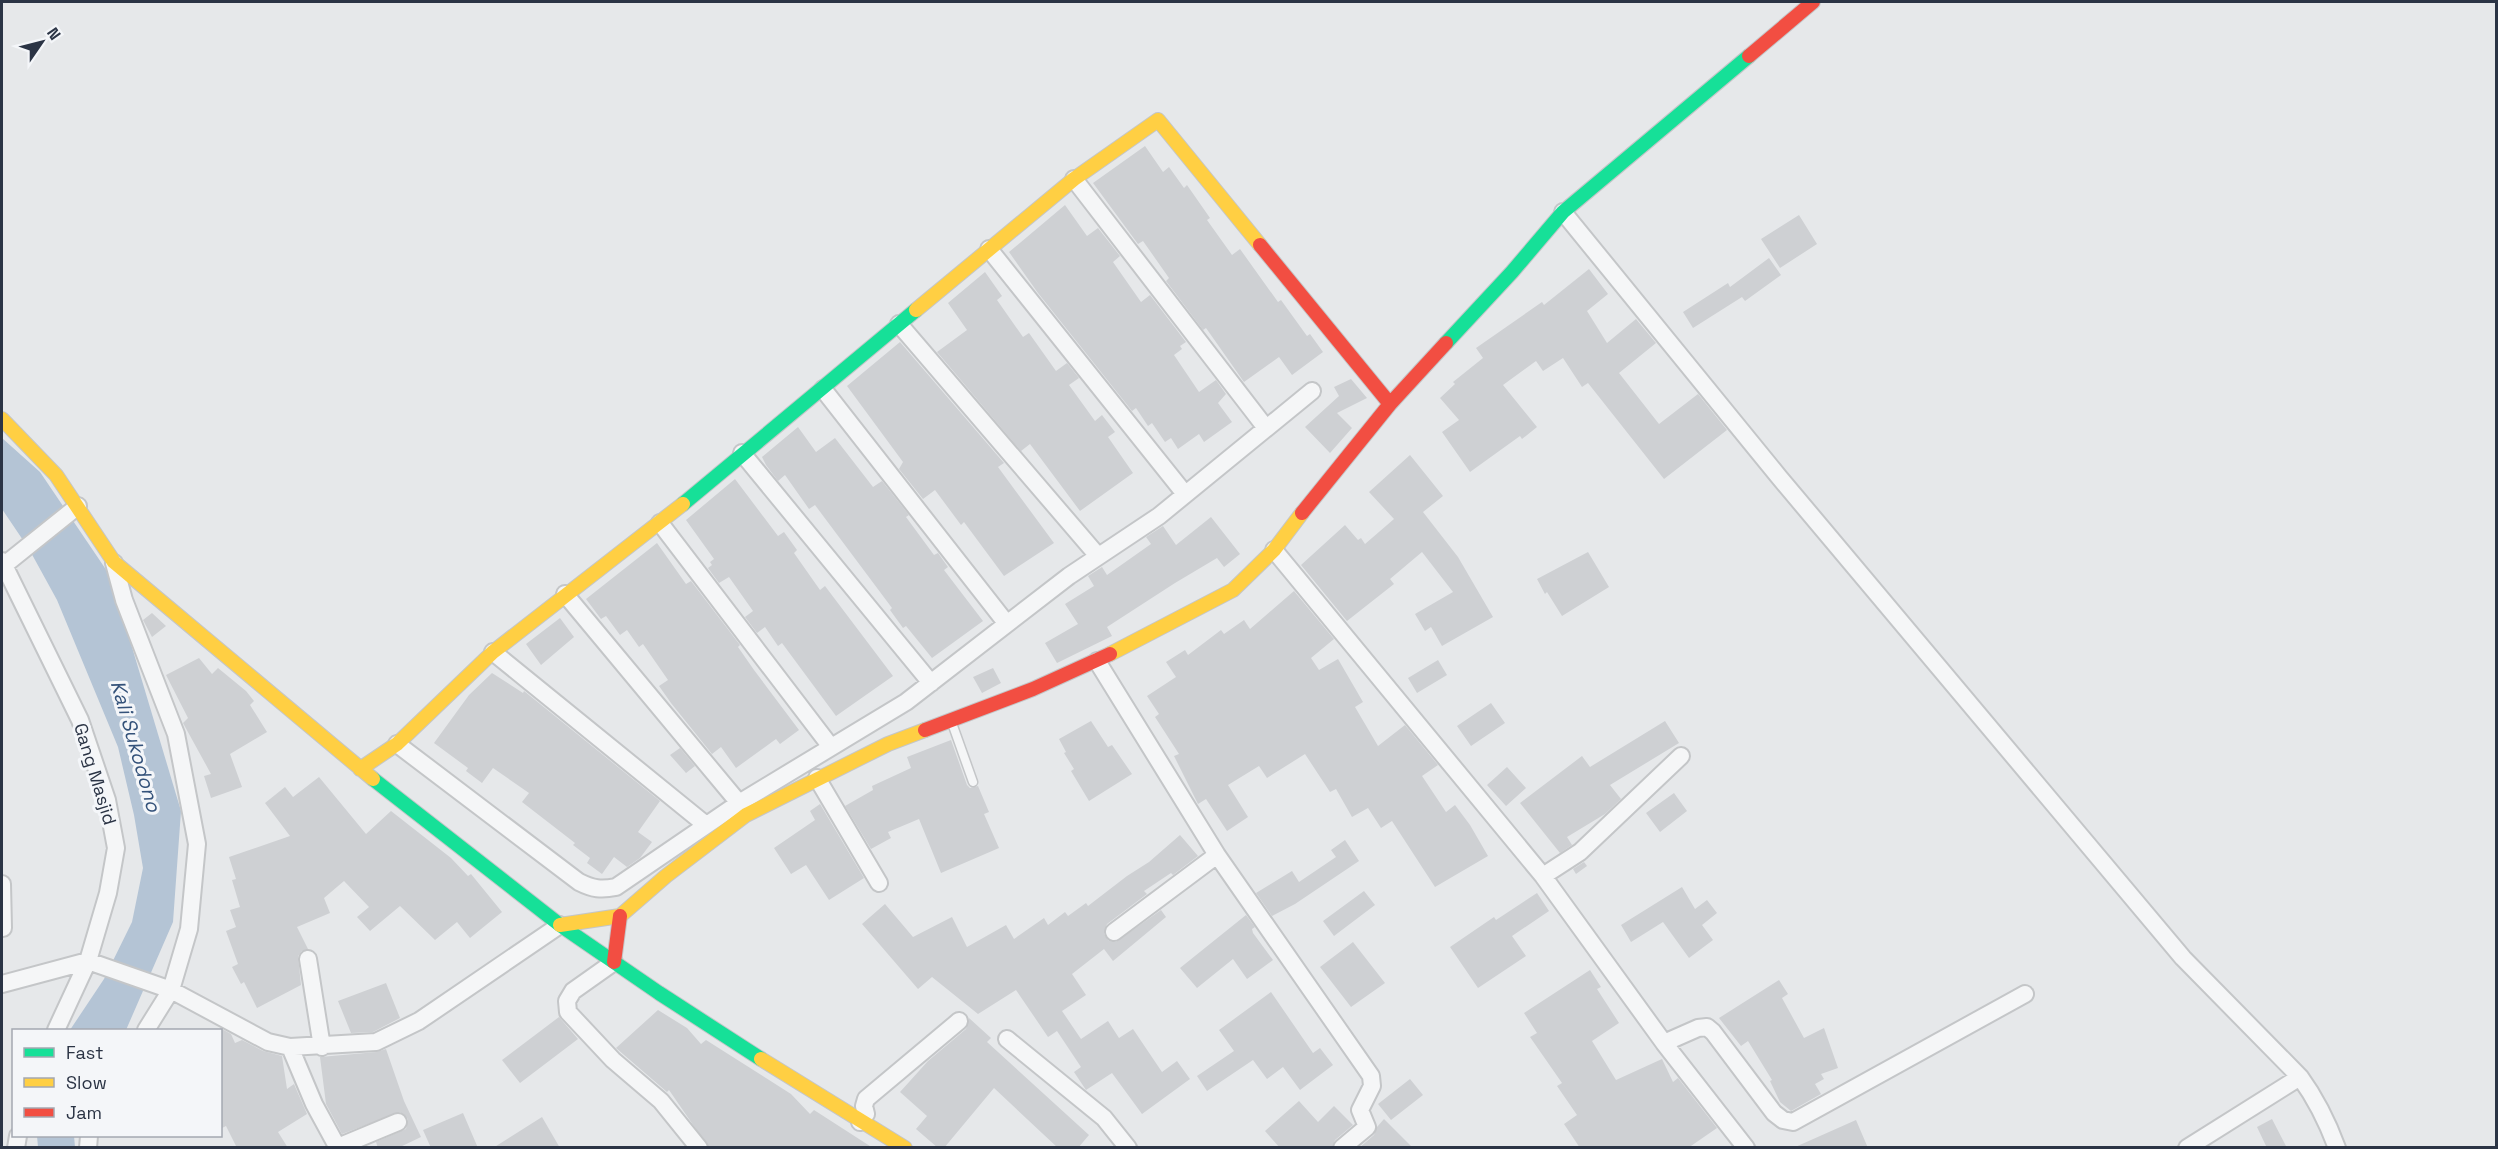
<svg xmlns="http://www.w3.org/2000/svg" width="2498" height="1149" font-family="'Space Grotesk',sans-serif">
	<rect width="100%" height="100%" fill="#e6e8ea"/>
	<!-- water -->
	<path fill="#b4c4d5" d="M2,438L40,472L111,577L181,811L173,922L126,1030H70L104,979L132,922L143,868L134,815L118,747L57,600L29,549L2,509Z
		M37,1136H74L75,1147H38Z"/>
	<!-- building -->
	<path fill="#ced0d3" d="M1145,146L1163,172L1169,167L1184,188L1187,185L1210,218L1207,220L1232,255L1240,249L1278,302L1281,300L1307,336L1310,334L1323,352L1292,375L1279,357L1244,382L1206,328L1203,330L1166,281L1169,278L1143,241L1138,244L1093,183Z
		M1065,205L1087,236L1098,228L1120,256L1113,262L1141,302L1150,295L1186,342L1180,346L1182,349L1174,355L1199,392L1216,380L1226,394L1218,403L1232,422L1204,442L1199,434L1178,449L1171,438L1165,442L1152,423L1148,426L1136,408L1132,411L1038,293L1009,252Z
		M1799,215L1817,244L1780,268L1761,239Z
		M1769,258L1781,275L1745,301L1742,297L1693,328L1683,312L1728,283L1730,287Z
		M1589,269L1608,294L1587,311L1607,343L1636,319L1656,343L1619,373L1659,424L1698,394L1727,430L1664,479L1588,383L1582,387L1563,358L1543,371L1536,361L1503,385L1537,427L1522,439L1520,436L1470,472L1442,432L1459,420L1440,398L1455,384L1453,382L1483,358L1476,348L1542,302L1544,305Z
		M985,272L1002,296L997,300L1023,337L1029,333L1056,371L1067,363L1079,378L1069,385L1095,421L1102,415L1115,432L1108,437L1133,473L1080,511L1030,444L1021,451L937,352L967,330L948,303Z
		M900,342L1004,463L998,467L1054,543L1004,576L964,522L961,525L935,490L923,499L899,469L903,462L847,386Z
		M1351,379L1367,398L1337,413L1352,428L1330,453L1305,427L1339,396L1334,387Z
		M798,427L816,452L835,438L873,487L882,481L909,515L906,517L934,555L938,553L948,567L944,570L983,621L932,658L906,626L903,628L890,610L892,608L815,505L809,509L785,475L778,481L766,465L762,457Z
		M1410,455L1443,496L1423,512L1458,557L1493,617L1442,646L1431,627L1425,631L1415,614L1453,592L1422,552L1390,579L1394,584L1347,621L1301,565L1345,525L1358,540L1361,538L1365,544L1394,519L1369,492Z
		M735,479L778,536L784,532L797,550L794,553L820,590L825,586L893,676L836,716L782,643L778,646L765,627L757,633L745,617L753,611L729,577L719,583L708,568L712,565L710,562L714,559L686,520Z
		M1211,517L1240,554L1224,567L1217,558L1175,583L1107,627L1112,636L1057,663L1045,643L1078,624L1065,604L1094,586L1088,576L1102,567L1107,575L1151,544L1146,537L1163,526L1176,545Z
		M657,543L686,584L691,581L740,645L738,647L754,670L799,730L780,744L776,739L736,768L721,747L712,754L671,703L659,686L668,680L643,644L639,647L627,630L620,635L606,616L601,619L586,599Z
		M1588,552L1609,587L1562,616L1547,592L1545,594L1537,579Z
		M1294,591L1334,639L1311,658L1319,670L1338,659L1363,702L1355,707L1378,746L1405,725L1438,765L1422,776L1446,812L1455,805L1470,825L1488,856L1435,887L1392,821L1381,828L1368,808L1352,817L1336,789L1330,792L1305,754L1267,778L1259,766L1228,785L1248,817L1227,831L1206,799L1198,804L1174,756L1179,754L1155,717L1159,714L1147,696L1176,677L1166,662L1185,650L1188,655L1221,630L1224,634L1244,620L1250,629Z
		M152,613L166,626L152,637L143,620Z
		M560,618L574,637L541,665L526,644Z
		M199,658L212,674L218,668L246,691L254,701L250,705L267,732L230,754L242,787L211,798L204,776L211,774L183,723L188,718L166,675Z
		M1438,660L1447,675L1417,693L1408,678Z
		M993,668L1001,683L982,693L973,677Z
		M492,673L523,693L524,691L660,801L638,832L652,842L640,858L627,867L614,857L602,874L587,863L590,858L573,845L575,843L522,802L529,793L493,768L482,783L466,771L468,768L434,743L469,695Z
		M1491,703L1505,723L1471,746L1457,726Z
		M1091,721L1108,747L1112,745L1132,774L1089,801L1071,771L1074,769L1064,753L1066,752L1059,739Z
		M1665,721L1679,743L1610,785L1621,799L1605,814L1567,837L1572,845L1560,853L1520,803L1582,756L1590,767Z
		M951,740L967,785L970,788L978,786L989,812L984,814L999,848L941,873L919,819L888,832L891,838L871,849L845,806L873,790L872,786L911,768L907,757Z
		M680,748L695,766L686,773L670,755Z
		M1507,767L1526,788L1506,806L1487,785Z
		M319,777L366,834L391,811L451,858L468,876L471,874L502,912L470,938L457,922L435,940L400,906L370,931L357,917L369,907L344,881L324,898L330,913L297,927L308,949L302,951L298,956L301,985L257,1008L244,982L241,984L232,967L238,964L226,931L236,927L230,910L240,907L232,880L236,879L229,857L290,836L265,803L285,787L293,797Z
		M1674,793L1687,811L1660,832L1646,813Z
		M820,804L864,878L829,900L806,865L791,874L774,848L815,820L810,811Z
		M1180,835L1198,856L1173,875L1171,873L1144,891L1147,894L1107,924L1104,934L1109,941L1116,942L1161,910L1166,917L1113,961L1104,949L1072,974L1086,995L1062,1011L1081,1039L1108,1021L1119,1038L1133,1029L1162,1072L1177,1061L1190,1079L1142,1114L1112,1073L1086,1090L1074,1072L1081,1067L1057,1031L1048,1037L1016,990L978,1014L932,977L918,989L862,924L885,904L913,937L952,917L967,947L1006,925L1014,939L1044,918L1048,925L1065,912L1068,916L1086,903L1088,906L1127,876L1149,862Z
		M1345,840L1359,861L1295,904L1272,916L1256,893L1292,871L1299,882L1336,857L1331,850Z
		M1584,862L1587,866L1576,874L1573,869Z
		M1682,887L1695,909L1707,900L1717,913L1702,925L1713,940L1689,958L1663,922L1631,942L1621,925Z
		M1364,891L1375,905L1334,936L1323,921Z
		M1537,893L1549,911L1512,936L1526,956L1478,988L1450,947L1494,917L1496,920Z
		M1246,915L1255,927L1252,929L1253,933L1273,960L1247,979L1233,959L1197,988L1180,968Z
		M1353,942L1385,983L1351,1007L1320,967Z
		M1590,970L1601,987L1597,989L1619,1023L1592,1041L1616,1080L1662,1059L1673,1082L1678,1078L1717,1128L1688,1148H1580L1564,1124L1577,1115L1557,1086L1562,1083L1530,1037L1537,1033L1524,1013Z
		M1779,980L1788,994L1782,998L1804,1038L1824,1028L1838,1068L1821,1074L1824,1079L1815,1084L1821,1094L1791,1111L1780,1102L1770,1081L1772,1080L1748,1041L1741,1046L1719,1018Z
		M386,983L400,1018L373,1032L351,1033L338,1001Z
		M1271,992L1313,1053L1320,1048L1333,1065L1300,1090L1283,1067L1267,1079L1253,1060L1207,1091L1197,1076L1234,1051L1219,1030Z
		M658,1010L687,1028L701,1044L706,1040L791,1094L810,1114L814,1110L873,1148H709L669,1090L667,1092L616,1048Z
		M559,1017L578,1039L520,1083L502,1060Z
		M969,1018L991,1038L987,1042L1089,1135L1078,1148H1058L994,1088L944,1148H938L916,1129L927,1116L900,1092L928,1061L966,1029Z
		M220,1028L231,1034L235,1043L242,1040L263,1051L282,1056L287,1089L294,1084L307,1114L278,1132L288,1148H237L226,1126L220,1129Z
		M386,1049L404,1101L421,1137L398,1148H378L376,1142L406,1129L408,1119L400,1112L342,1134L326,1104L320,1057L377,1052Z
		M1410,1079L1423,1095L1391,1120L1378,1104Z
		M1299,1101L1318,1122L1334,1106L1353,1125L1335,1140L1332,1148H1280L1265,1131Z
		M463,1113L478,1148H431L423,1130Z
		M542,1117L560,1148H493Z
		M1384,1119L1413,1148H1359L1374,1135L1377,1127Z
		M2272,1119L2287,1148H2267L2257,1127Z
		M1856,1120L1868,1148H1793Z"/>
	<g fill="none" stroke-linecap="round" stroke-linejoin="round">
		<!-- lane casing -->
		<g stroke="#c4c6c8" stroke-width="11">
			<path id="lane" d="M952,723L973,782"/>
		</g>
		<!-- street casing -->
		<g stroke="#c4c6c8" stroke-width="20">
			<path id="street" d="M1074,179L1266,428
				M1563,212L1779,477L2183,958L2300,1077C2316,1099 2327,1121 2337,1148
				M989,249L1185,494
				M899,324L1098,556
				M823,389L1007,624
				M742,453L931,683
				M660,523L831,747
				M1274,550L1543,876L1664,1043L1746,1148
				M2,561L80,720L107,800L116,848L108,893L88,961L56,1030
				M2,567L78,506
				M565,594L739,803
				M493,652L706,825
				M1097,661L1217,855L1371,1076L1372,1086L1360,1110L1367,1127L1342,1148
				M397,744L579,882C593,889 601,890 616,887L739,803L906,702L1069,576L1159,516L1312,391
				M817,778L879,883
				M1543,876L1580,852L1681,756
				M2,884L3,928
				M1114,932L1217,855
				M308,959L322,1047
				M614,962L573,991L567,1001L568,1012L613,1060L661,1101L699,1148
				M2,984L88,961L171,990L189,929L197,844L176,734L124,600L114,563
				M146,1030L171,990L268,1042L290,1047L376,1042L419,1021L560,925
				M1007,1039L1104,1118L1128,1148
				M1664,1043L1698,1028L1707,1027L1713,1032L1774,1113L1783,1120L1793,1122L2025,994
				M290,1047L314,1104L338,1148
				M860,1122L866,1114L864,1106L866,1099L959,1021
				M338,1147L398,1122
				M16,1148L18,1136
				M88,1148L89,1136
				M2187,1148L2300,1077"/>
		</g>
		<!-- fast casing -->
		<g stroke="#c4c6c8" stroke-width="16">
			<path id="fast" d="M1446,343L1512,272L1563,212L1749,56
				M683,504L916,310
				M373,779L560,925L659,993L761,1059"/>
		</g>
		<!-- slow casing -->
		<g stroke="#c4c6c8" stroke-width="16">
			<path id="slow" d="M916,310L1074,179L1158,120L1260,245
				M2,419L56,475L114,562L373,779
				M1110,654L1233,590L1274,550L1302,513
				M360,769L397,744L493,652L683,504
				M560,925L620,916L666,876L746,815L888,744L925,730
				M761,1059L905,1148"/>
		</g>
		<!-- jam casing -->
		<g stroke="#c4c6c8" stroke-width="16">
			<path id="jam" d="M1749,56L1813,2
				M1260,245L1390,404
				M1302,513L1390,404L1446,343
				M925,730L1033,689L1110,654
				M614,962L620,916"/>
		</g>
		<!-- lane -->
		<use href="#lane" stroke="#f5f6f7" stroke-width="8"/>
		<!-- street -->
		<use href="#street" stroke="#f5f6f7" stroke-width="16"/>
		<!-- fast -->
		<use href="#fast" stroke="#16e098" stroke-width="14"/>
		<!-- slow -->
		<use href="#slow" stroke="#ffcf43" stroke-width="14"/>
		<!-- jam -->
		<use href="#jam" stroke="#f24e42" stroke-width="14"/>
	</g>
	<g text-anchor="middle" stroke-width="6" stroke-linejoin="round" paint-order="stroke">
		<!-- street labels -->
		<g font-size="18" fill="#2b3445" stroke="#f4f6f9">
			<text transform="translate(95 774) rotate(73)" y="6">Gang Masjid</text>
		</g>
		<!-- water labels -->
		<g font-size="20" font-style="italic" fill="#34527a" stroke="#f4f6f9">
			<text transform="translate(136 746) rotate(74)" y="7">Kali Sukodono</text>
		</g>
	</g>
	<!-- border -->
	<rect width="2498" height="1149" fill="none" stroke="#2b3445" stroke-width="6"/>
	<!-- legend -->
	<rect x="12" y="1029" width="210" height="108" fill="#f4f6f9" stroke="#a4a8b1" stroke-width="1.5"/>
	<rect x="24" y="1048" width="30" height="9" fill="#16e098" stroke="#a4a8b1" stroke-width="1.5"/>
	<text x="66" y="1059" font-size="18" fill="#2b3445">Fast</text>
	<rect x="24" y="1078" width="30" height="9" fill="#ffcf43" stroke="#a4a8b1" stroke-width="1.5"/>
	<text x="66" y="1089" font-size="18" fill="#2b3445">Slow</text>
	<rect x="24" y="1108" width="30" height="9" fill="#f24e42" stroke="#a4a8b1" stroke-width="1.5"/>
	<text x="66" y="1119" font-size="18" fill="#2b3445">Jam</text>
	<!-- north arrow -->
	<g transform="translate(42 42) rotate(55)" stroke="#f4f6f9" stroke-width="4.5" paint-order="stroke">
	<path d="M0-4.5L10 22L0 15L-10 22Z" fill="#2b3445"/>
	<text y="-9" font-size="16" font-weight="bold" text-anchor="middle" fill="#2b3445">N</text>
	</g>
</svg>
